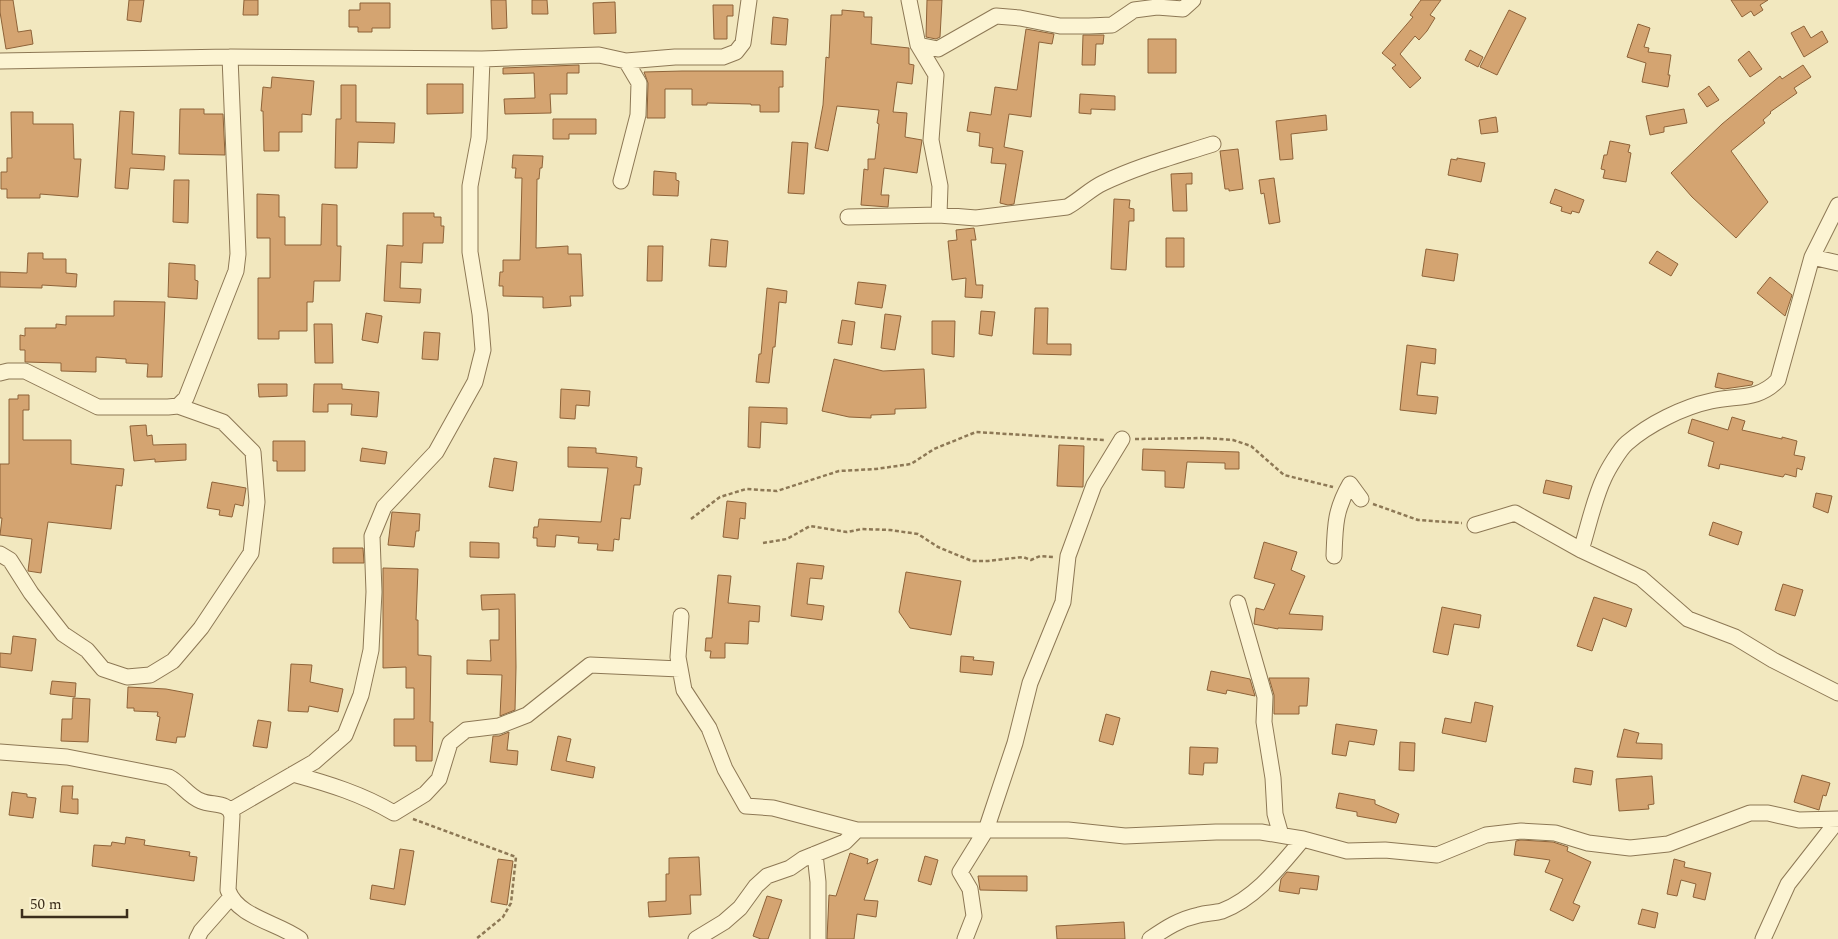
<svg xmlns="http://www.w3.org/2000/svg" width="1838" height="939" font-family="Spectral,serif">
	<rect width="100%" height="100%" fill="#f2e8bf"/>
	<!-- building -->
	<path fill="#d4a471" stroke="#8e6339" d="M0,0H13L18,32L31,30L33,44L6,49L0,12Z
		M129,0H144L141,22L127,20Z
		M244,0H258V15H243Z
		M491,0H506L507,28L492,29Z
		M532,0H547L548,14H532Z
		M927,0H942L940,37L936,39L926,37Z
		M1421,0H1441L1430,15L1435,18L1427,31L1419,40L1415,36L1400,54L1421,78L1410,88L1392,68L1396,65L1382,53L1413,17L1410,15Z
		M1731,0H1768L1760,5L1763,10L1754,16L1751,11L1742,17Z
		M615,2L616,33L594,34L593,3Z
		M360,3H390V28H372V32H358V27H349V10H360Z
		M713,5H733V16H727V39H714Z
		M842,10L864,12V17H872L871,44L909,48V64L914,65L912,84L897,82L893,112L907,113L905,137L922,140L917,173L884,168L881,195H889L888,207L861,205L864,169L868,170V159H875L879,124L877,123L879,110L837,106L828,151L815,148L823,105L826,57L829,58L831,15H842Z
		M1509,10L1526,18L1497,75L1480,67Z
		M773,17L788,19L786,45L771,44Z
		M1638,24L1650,28L1644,47L1649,48L1648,52L1671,55L1668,75H1670L1668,87L1642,82L1646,63L1627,57Z
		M1804,26L1811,38L1822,31L1828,42L1804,57L1791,33Z
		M1026,29L1054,34L1052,44L1039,42L1031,117L1009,114L1004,147L1023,151L1014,204L1008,205L1000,203L1006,164L991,163L993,148L979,146L980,133L967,131L970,112L991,115L995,87L1017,90Z
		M1083,35H1104L1103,44H1096L1095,65H1082Z
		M1148,39H1176V73H1148Z
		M1470,50L1483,57L1478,67L1465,60Z
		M1749,51L1762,69L1750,77L1738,60Z
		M579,65V73H567V94H550L551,113L505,114L504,99L535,98L534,73L503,74V68Z
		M1803,65L1811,77L1794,88L1797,93L1770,112L1771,113L1763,120L1765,123L1731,151L1768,202L1736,238L1692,197L1671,173L1722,124L1780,76L1782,79Z
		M682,71H783V87H779V112H760V105H751V104L707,103V105H692V89H665V118H647L648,83L644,72Z
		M272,77L314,81L311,115L302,114V132H279V151H264L263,111H261L263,87L271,88Z
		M427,84H463V113L427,114Z
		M341,85H356V122L395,123L394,143L358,142L357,168H335L336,119H341Z
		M1709,86L1719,100L1707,107L1698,94Z
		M1080,94L1115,96V110L1091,109V114L1079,113Z
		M180,109H204V114H223L225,155L179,154Z
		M1684,109L1687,123L1664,127V132L1650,135L1646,116Z
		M120,111L134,112L132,154L165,156L164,170L130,168L128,189L115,188Z
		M11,112H33V124H73L74,159H81L78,197L40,194V198H7V189H1V172H7V158H12Z
		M1326,115L1327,130L1291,134L1293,159L1280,160L1276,121Z
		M1496,117L1498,132L1481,134L1479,120Z
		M553,119H596V134H569V139H553Z
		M1610,141L1630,145L1628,152L1631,153L1626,182L1603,178L1605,170L1601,169L1604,155H1607Z
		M792,142L808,143L804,194L788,193Z
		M1238,149L1243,189L1229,191V189H1225L1220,151Z
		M513,155L543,156L542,168H540L539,179H537L536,248L568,246V254H581L583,296H570L571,306L543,308V297L503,296V286H499L500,272H503V260H520L522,178H515L516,168H512Z
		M1457,158L1485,163L1481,182L1448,175L1451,159L1457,160Z
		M654,171L676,173V180L679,181L678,196L653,195Z
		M1192,173V184H1186L1187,211H1173L1171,174Z
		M1274,178L1280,222L1269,224L1264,193L1261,194L1259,180Z
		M174,180H189L188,223L173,222Z
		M1555,189L1584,200L1579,213L1572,211L1571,214L1561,211L1562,207L1550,203Z
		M257,194L279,195V217H285V245H321L322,204L337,205V246H341L340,281H314L313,302H307V331H279V339H258V278H270V238H257Z
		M1114,199L1130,200L1129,208L1134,209V221H1129L1126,270L1111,269Z
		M403,213H434V217H441V226H444L443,243H423L422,263L401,262L400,288L421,289L420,303L384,301L387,245L403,246Z
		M974,228L976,240H971L976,285H983L982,298L965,297L966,278L952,280L948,241L957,240L956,230Z
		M1166,238H1184V267H1166Z
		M711,239L728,241L726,267L709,266Z
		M648,246H663L662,281H647Z
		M1426,249L1458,254L1454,281L1422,276Z
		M1657,251L1678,264L1671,276L1649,263Z
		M28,253H43V259H66V273L77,274L76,287L42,285V288L0,287V272L27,273Z
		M169,263L195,265V280L198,281L197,299L168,297Z
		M1770,277L1792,295L1785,316L1757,293Z
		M858,282L886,285L882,308L855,304Z
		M767,288L787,291L786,303L779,302L775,347H773L769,383L756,382L759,354H761Z
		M114,301L165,302L162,377H147L148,364L126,363V359L96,357V372L61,371V363L25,362V350H20V335L25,336V328H56V324L66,325V316H114Z
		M1035,308H1048L1047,344H1071V355L1033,354Z
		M981,311L995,312L992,336L979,334Z
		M366,313L382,316L378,343L362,340Z
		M885,314L901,316L895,350L881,348Z
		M842,320L855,322L852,345L838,343Z
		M932,321H955L954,357L932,354Z
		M314,324H332L333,363H315Z
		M424,332L440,333L438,360L422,359Z
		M1407,345L1436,349L1435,364L1421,362L1417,395L1438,397L1436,414L1400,410Z
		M834,359L883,371L924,369L926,408L895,409V414L871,415V418L849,417L822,411Z
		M1718,373L1753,382L1752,385L1724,389L1715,387Z
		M258,384H287V396L259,397Z
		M314,384H342V389L379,392L377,417L351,415L352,404H328V412H313Z
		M561,389L590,391L589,406L576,405L575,419L560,418Z
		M18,395H29V410H23V440H71V464L124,469L122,486L116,485L111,529L48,522L41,573L28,571L32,539L0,535L2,518H0V464H9V399H18Z
		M749,407L787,408V424L761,422L760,448L748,447Z
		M1732,417L1745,421L1742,430L1782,439V437L1797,441L1794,455L1805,457L1802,470L1797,468L1796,477L1785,474L1783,477L1720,464L1719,469L1708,466L1714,442L1688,433L1692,419L1728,430Z
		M146,425L147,436L152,435L153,445L186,444V460L155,462V459L134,461L130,426Z
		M273,441H305V471H277V461H273Z
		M1059,445L1084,446L1083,487L1057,486Z
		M568,447L596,448V453L637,457L636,467L642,468L640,485H634L630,519L621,518L619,540L614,539L613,551L597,550L598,544L578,543L579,537L556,535L555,547L537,546V538H533L534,527H538L539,519L601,522L608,468L568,467Z
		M362,448L387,452L385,464L360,461Z
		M1143,449L1239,452V469H1225V463L1187,462L1184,488L1165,487V471L1142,470Z
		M494,458L517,462L513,491L489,487Z
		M1546,480L1572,486L1569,499L1543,493Z
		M212,482L246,488L243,506L235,504L232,517L219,515L220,510L207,508Z
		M1816,493L1832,496L1828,513L1813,507Z
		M727,501L746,503L745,519L740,518L738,539L723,537Z
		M392,512L420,514L419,531H416L414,547L388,545Z
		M1713,522L1742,532L1738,545L1709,535Z
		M470,542L499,543V558L470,557Z
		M1264,542L1297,552L1291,570L1305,576L1289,614L1323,616L1322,630L1278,628V629L1254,624L1256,608L1264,610L1275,584L1254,578Z
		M333,548H363L364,563H333Z
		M797,563L824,566L822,579L810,578L807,604L824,606L822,620L791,616Z
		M383,568L418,569L416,620H418V655L431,656L430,722H433L432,761H416V746H394V719H414V688H406V667L383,668Z
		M906,572L961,581L951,635L910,628L899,612Z
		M718,575L731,576L728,603L760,606L759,622L749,621L748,644L725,643V658H710L711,651H705L706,638H712Z
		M1783,584L1803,590L1795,616L1775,610Z
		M515,594L516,667L515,710L500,716L502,675L467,674V660L491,661L490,640H499V609L482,610L481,595Z
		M1594,597L1632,609L1626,627L1603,618L1592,651L1577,646Z
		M1442,607L1481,615L1479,628L1454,624L1448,655L1433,652Z
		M13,636L36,639L32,671L0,667V653L11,654Z
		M961,656L974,657L973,660L994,662L992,675L960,672Z
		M291,664L312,665L310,682L343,689L338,712L309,706L308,712L288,711Z
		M1211,671L1250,679L1255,696L1227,690L1226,694L1207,690Z
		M1269,678H1309L1307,706H1299V714H1274V695Z
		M52,681L76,683L75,697L50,694Z
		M128,687L166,689L193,694L185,737H177L176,743L156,740L160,717L157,716L158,712L134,711V708H127Z
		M73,698L90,699L88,742L61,741L62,719H72Z
		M1475,702L1493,706L1486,742L1442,733L1445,718L1471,723Z
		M1106,714L1120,718L1113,745L1099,741Z
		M258,720L271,722L267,748L253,746Z
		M1336,724L1377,730L1374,745L1349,741L1346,756L1332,754Z
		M1624,729L1639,733L1636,743L1662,744V759L1617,757Z
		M509,732L507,750L518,751L517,765L490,762L493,736H499Z
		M558,736L571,739L566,761L595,767L593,778L551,770Z
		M1400,742L1415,743L1414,771L1399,770Z
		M1190,747L1218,748L1217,763H1204L1203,775L1189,774Z
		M1575,768L1593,771L1591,785L1573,782Z
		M1802,775L1830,783L1826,796L1823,795L1819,810L1794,802Z
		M1652,776L1654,804L1648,805L1649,809L1619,811L1616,779Z
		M62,786H73L72,799H78V814L60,812Z
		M12,792L27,794V797L36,798L33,818L9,815Z
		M1339,793L1375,800V804L1399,814L1396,823L1357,816V812L1336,808Z
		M126,837L145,840L144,845L190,852L189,856L197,857L194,881L92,866L94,845L111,846L112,842L125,844Z
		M1521,840L1553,842L1568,847L1567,851L1591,862L1573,903L1580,906L1573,921L1550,910L1563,879L1545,872L1550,860L1514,855L1516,841Z
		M400,849L414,851L405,905L370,899L372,885L394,889Z
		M850,853L868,859L867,864L878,859L864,900L878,901L876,917L857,914L854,939H827L829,895L836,896Z
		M925,856L938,860L931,885L918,881Z
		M699,857L701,895H690L691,914L649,917L648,902L666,901V874H669V858Z
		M498,859L513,861L507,905L491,902Z
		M1674,859L1685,862L1684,867L1711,873L1705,900L1693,897L1696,884L1681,880L1677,896L1667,894Z
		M1287,872L1319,876L1317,890L1300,888L1299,894L1279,891L1281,879Z
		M978,876H1027V891L980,890Z
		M767,896L782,900L768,939H761L753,936Z
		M1642,909L1658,913L1655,928L1638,924Z
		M1124,922L1125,939H1057L1056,926Z"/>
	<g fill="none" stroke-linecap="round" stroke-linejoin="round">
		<!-- minor casing -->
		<g stroke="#8d7855" stroke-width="17">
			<path id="minor" d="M909,0L918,45L936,75L931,140L940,186L939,215
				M918,45L938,49L996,16L1020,18L1060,26H1089L1112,25L1134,10L1157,7L1183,9L1193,0
				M0,61L230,57L482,59L599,55L626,61L639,83L638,115L621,181
				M626,61L675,57H723L736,52L743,43L749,0
				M848,217L939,215L976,218L1067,207C1080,200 1090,189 1103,183C1138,166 1176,156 1213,144
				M1812,257L1838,263
				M0,373L8,371H25L98,407H168L178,406L186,398L236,271L238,254L230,57
				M1475,525L1515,513L1581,550L1641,578L1688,619L1735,637L1773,660L1838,693
				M1581,550C1588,528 1594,499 1604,478C1608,469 1620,449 1627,443C1649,424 1683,407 1711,401C1737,395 1758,401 1778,380L1812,257L1838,205
				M0,554L10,560L31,593L63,634L87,650L103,669L127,677L150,675L173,661L201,628L251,553L257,502L253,452L223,422L178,406
				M1334,556C1335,526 1335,510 1350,484L1361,499
				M1238,603L1265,697L1264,722L1273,778L1275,814L1281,835
				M681,616L678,657L684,690L709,728L725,769L746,806L773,808L857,830H1068L1125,836L1216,832H1261L1303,839L1347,851L1385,850L1437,855L1486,835L1521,831L1555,833L1588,843L1630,848L1668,844L1750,813H1768L1799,820L1838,819
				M0,752L67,757L169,777C181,783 188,796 201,801C212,806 229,801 232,816L228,890C237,917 279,923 300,939
				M293,774C329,784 362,794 394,813L425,794L439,779L450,743L466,730L499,726L527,715L590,665L680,669
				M231,810L314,762L345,735L361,695L371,650L374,592L372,536L384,507L436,452L475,382L483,350L480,314L470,252V186L479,138L482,59
				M815,854L818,882V939
				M197,939L201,931L231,897
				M696,939L724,922L740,908L756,886L767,876L790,868L803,859L845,842L857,830
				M965,939L974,916L970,889L960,872L986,830L1015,743L1030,683L1063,602L1068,556L1094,485L1122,439
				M1150,939C1166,928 1180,919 1199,915C1206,913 1215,913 1222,911C1256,898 1280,866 1303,839
				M1763,939L1788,884L1838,820"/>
		</g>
		<!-- path -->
		<path stroke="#8d7855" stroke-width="2.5" stroke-dasharray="4 2.5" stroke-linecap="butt" d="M1135,439L1205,438L1233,440L1251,446L1284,475L1333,487
			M1373,504L1418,520L1462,523
			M691,519L720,497L746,489L777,491L839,471L876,469L911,464L934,449L976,432L1104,440
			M763,543L787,539L810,526L847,532L862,529L890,530L918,534L938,547L972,561H988L1023,557L1031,560L1040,556L1054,557
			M413,819L516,857L511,903L503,917L476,939"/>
		<!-- minor -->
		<use href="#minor" stroke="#fcf4d3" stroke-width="15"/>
	</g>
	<!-- scale -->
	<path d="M22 909v8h105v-8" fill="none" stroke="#3b2d1b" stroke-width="2.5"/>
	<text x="30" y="909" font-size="15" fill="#3b2d1b" stroke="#f9f1cf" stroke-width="4" paint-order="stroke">50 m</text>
</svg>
